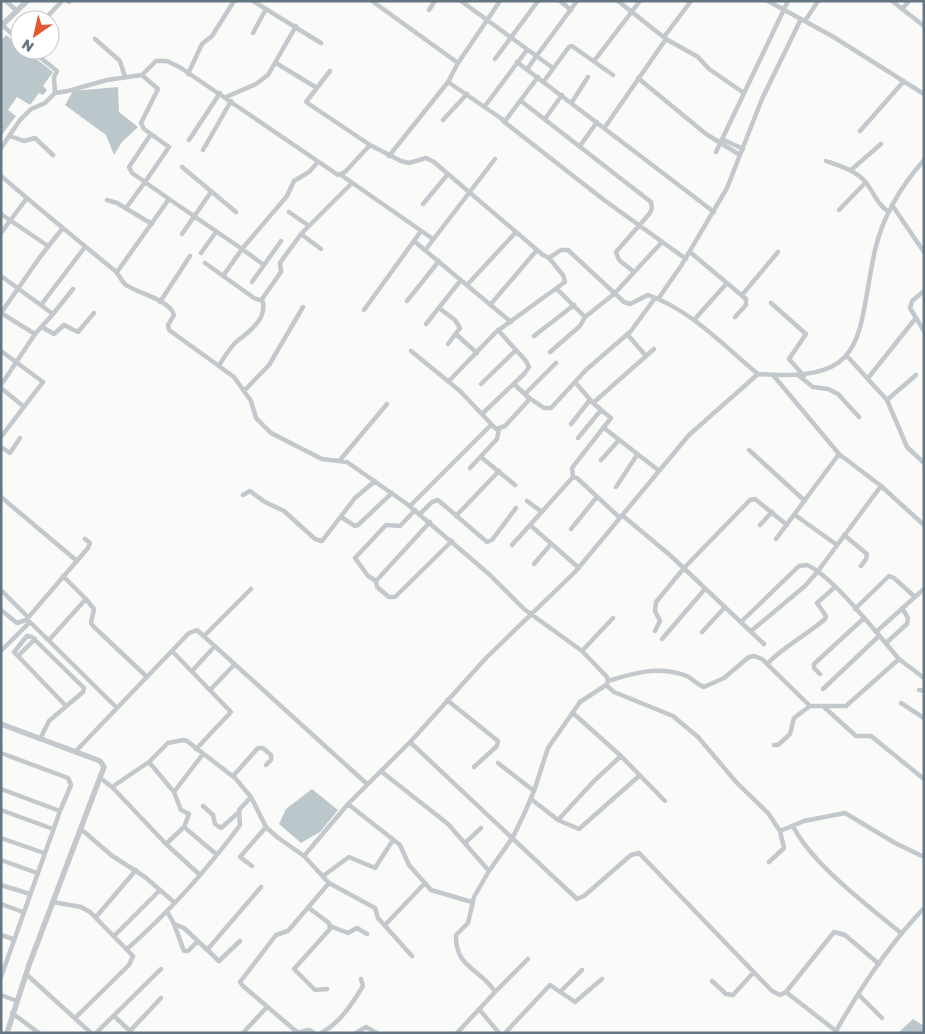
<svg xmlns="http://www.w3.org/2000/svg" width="925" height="1034" font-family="'Golos Text',sans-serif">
	<rect width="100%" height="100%" fill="#fafaf8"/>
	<!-- water -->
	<path fill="#bbc7cb" d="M6,35L20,46V50H25L53,72L43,86L47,90L43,95L39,93L30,105L17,97L8,110L16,116L1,136V41Z
		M118,87L119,112L138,127L122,142L114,155L106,135L65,105L73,91Z
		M312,789L338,810L320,832L301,843L279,824L286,809Z
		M913,1019L924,1026V1033H898Z"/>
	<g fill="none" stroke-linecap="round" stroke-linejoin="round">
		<!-- minor -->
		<path stroke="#c3c8cc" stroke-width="4.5" d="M6,1L17,11
			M68,1L69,2
			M253,1L321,43
			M372,1L458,63L448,82L389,156
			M461,1L553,68
			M560,1L571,10
			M618,1L666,39L698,57L709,69L744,93
			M768,1L832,36L924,94
			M892,1L924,26
			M902,9L909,1
			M429,10L435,1
			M44,20L62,1
			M805,21L818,1
			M2,25L20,41
			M253,33L266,9
			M664,37L691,1
			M95,39L120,61L125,77
			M31,50L57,71L54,77L55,93
			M495,59L538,1
			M594,61L640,1
			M517,62L714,212
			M276,63L317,88
			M458,63L500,1
			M527,69L577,1
			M330,71L306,102L370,145
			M188,74L202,44L212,36L234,1
			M142,75L158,89L141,123L144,129L169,147L145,182L169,199
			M638,78L706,134L740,155
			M544,81L569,47L572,46L613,75
			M448,82L505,121L538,77
			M226,97L256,84L268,75L296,26
			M521,101L651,202L652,208L650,213L616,252L619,260L634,272
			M572,102L588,77
			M485,106L527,50
			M545,119L562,95
			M443,120L467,94
			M503,121L604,200L686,259
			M605,127L666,39
			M860,131L904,81
			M10,136L24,141L35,138L53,155
			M722,139L743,149
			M189,140L220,93
			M580,146L597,122
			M1,148L20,120L31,109L45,103L55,93L68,91L107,80L142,75L156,61H167L181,68L338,175L345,172L370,145L401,161L409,163L426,158L434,162L543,255L549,258L561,250H568L624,302L630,304L648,295C691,310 724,346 758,374
			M203,150L231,101
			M716,152L788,1
			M826,161C840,166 858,171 867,184C875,195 878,205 889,212
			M182,167L236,212
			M851,170L881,144
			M341,175L433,239
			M1,176C38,208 76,239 114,270C119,274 121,281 126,285C139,294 169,299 174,315L168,325L169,330L234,377L251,401L256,418L271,433L322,459L347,462L407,504L489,574L524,609L582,651L607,677L608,681L606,685L580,702L548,748L534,791L525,812L513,837L489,871L474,897L468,923L456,935C455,969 482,969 495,992L457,1033
			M107,200L117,203L152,224
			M423,204L448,174
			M892,205L924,252
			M126,208L145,182L132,173L129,167L151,134
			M839,210L866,182
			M289,212L309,226
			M1,214L48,246
			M1,233L27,198
			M182,234L211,192
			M301,234L321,249
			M414,241L511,322
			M426,249L495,159
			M690,252L746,299V305L735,317
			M201,253L216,232
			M205,263L254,298L262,301
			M117,272L169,199L242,249L287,196L294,181L309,172L318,162
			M1,276L53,314L35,334L1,385
			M223,276L242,249L264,265
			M252,282L281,241
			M467,285L516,232
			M924,291L912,301L910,308L924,331
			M742,295L778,252
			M658,299L681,266L727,188L762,99L801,19
			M407,301L439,261
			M160,302L190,256
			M771,303L806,334L789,359L804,376
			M41,305L85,247
			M490,305L537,250
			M439,308L455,320L460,328L448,344
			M364,310L421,231
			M1,313L40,257L62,229
			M1,313L35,334
			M53,314L73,289
			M585,317L614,294L662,242
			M694,320L727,283
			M426,324L461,280
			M42,327L54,334L64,325L78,332L94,313
			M627,334L646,356
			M457,335L477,353
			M534,336L574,305
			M1,351L43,382L1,437
			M411,351L460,391L496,429L505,426L528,401V397L514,384
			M550,352L580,326L585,317L557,289
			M847,356L887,400L907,447L924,463
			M219,365C224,358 229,349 235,343C248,332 269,319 262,299L281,272L280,263L301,234L351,184
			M773,375L839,454L881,486L924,525
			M799,376L813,387L828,389L838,394L859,417
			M868,378L915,319
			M449,381L496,332L565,282L563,275L549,258
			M481,384L516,350
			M1,388L23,406
			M244,391L269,365L303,307
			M525,394L556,363
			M528,397L544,408H551L586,370L631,331L655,298
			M887,400L916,375
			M593,403L654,349
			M482,414L524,374L529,367L526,361L498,330
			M571,424L590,400
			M604,428L658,470
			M578,438L601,410
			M1,447L10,453L20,438
			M749,450L805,501
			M481,457L515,485
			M340,460L387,404
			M601,460L619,440
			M470,468L497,439L499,429
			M573,477L572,468L575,464L611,418L593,403L575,382
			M616,487L637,455
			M243,495L250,491L265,502L284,511L315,539L322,541L355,498L375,481
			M1,497L77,561
			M527,501L542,512
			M410,506L491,425
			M420,514L432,502L438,500L487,542L492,540L516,508
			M622,515L671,556L764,644
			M795,515L837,545
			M456,516L499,471
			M341,517L355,526L358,525L392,493
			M430,522L376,581L377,587L389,597H395L452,541
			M530,525L579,568
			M760,525L772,512
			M571,529L597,497
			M844,535L867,554L866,559L861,566
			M776,539L839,454
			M512,545L573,477L577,478L620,518
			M534,564L551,544
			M376,581L368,576L355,558L386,525L400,526L415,510
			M1,590L28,617
			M86,599L94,609L91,623L93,626L147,677
			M855,609L889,576L894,578L915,597
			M1,610L17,623L26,620L30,622L117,708
			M26,620L88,548L90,543L85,539
			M741,622L799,566L807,565C834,577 878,635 899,659
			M655,631L660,621L655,611L656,602L684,568L750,500L755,499L787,525
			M751,631L805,586L818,571L881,486
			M702,632L725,607
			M876,632L924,589
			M204,636L251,589
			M662,639L705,589
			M49,640L86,599L63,576
			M886,643L907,624L908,618L902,608
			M1,651L30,622
			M172,651L231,712L196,749
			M582,651L613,618
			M18,656L35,639
			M767,664C784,646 807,635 825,619L826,616L817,603L835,587
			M192,671L214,647
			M820,674L814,668V664L863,619
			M608,681C636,672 659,666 687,676C693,679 697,685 704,687L724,678L749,657L754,656L762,659L810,706
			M606,685L614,692L673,716L698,737L737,783L768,813L780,831L804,821L845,813L895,843L924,857
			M823,689L879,636
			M210,690L234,665
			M919,690L924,691
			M447,700L498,741L497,746L474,767
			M901,703L924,718
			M824,707L856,736H871L924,779
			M573,713L621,756L665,801
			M40,739L49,721L83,692L84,688L32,637L27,636L14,652L66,706
			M410,742L577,899L584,896L631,855L639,853L772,991L780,995L786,992L834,932L845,935L879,964
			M774,745H778L790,734L794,718L810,706H846L899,659L924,678
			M75,752L189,633L197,630L367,784
			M1,753L68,778L71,785L60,811L1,977
			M149,762L174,792L203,754
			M498,763L534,791
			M382,772L448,824L489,871
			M233,776L258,748H263L271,755V760L266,765
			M100,778L112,787L166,844L200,875
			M112,787L149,762L168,743L183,740L187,741L235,778L251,797L266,827L277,837L304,856L329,883L375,908L378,918L412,956
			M1,789L60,811
			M174,792L181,810L189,814L184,827
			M531,799L558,820L579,829L639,776
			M348,804L400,845L409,865L431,890L472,902
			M203,806L213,815L215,824L221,828L238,813
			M1,810L53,829
			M558,820L594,781L621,756
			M793,826C811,863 868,906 901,933
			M81,829L111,855L145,877L175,903
			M1,838L44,853
			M465,843L481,828
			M166,844L184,827L216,854
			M304,856L348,804L412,740L486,658L575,572L689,435L758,374C870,383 856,338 875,250C883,216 902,185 924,160
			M1,860L37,873
			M769,862L784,848L780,831
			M252,866L240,857L266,827
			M323,876L349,857L375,868L393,840
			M1,885L30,894
			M53,902L81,907L90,912L133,956L129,965L75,1018
			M1,904L23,912
			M309,908L329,923L330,929L294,969L315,990L327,989
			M168,913L174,924L184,928L219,961L240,941
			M96,917L136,870
			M174,924L184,951H188L198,941
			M385,925L425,883
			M330,926L348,933L357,928L367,934
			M1,935L13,939
			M114,936L160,890
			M127,949C169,912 207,870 240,825L239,810L251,797
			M207,950L261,887
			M26,974L91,1033
			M712,981L726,994L733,995L753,973
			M495,992L528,959
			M560,992L582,970
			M786,992L836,1031
			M858,994L882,1018
			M1,995L17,1001
			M479,1009L499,1033
			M12,1013L39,1033
			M114,1016L131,1032
			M130,1031L161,998
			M297,1032L243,986L240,982L276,935L288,931L329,883
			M96,1033L161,969
			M243,1033L267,1007
			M296,1033L309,1030L314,1033
			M321,1033C340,1023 352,1004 363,986L361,979
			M356,1033L366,1027L377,1033
			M505,1033L550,985L575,1002L602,979
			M835,1033C860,988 889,945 924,908"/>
		<!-- tertiary -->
		<path stroke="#c3c8cc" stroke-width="5.5" d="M1,26L27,1
			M1,724L100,761L104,767L29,965L7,1033"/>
	</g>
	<!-- border -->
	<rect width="925" height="1034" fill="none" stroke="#657683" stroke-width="5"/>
	<!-- north arrow -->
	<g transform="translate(35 35) rotate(214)"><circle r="24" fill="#ffffff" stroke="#c1c8cd"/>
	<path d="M0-4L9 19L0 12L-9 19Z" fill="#e4572e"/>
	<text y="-8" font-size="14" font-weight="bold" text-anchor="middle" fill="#657683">N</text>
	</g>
</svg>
